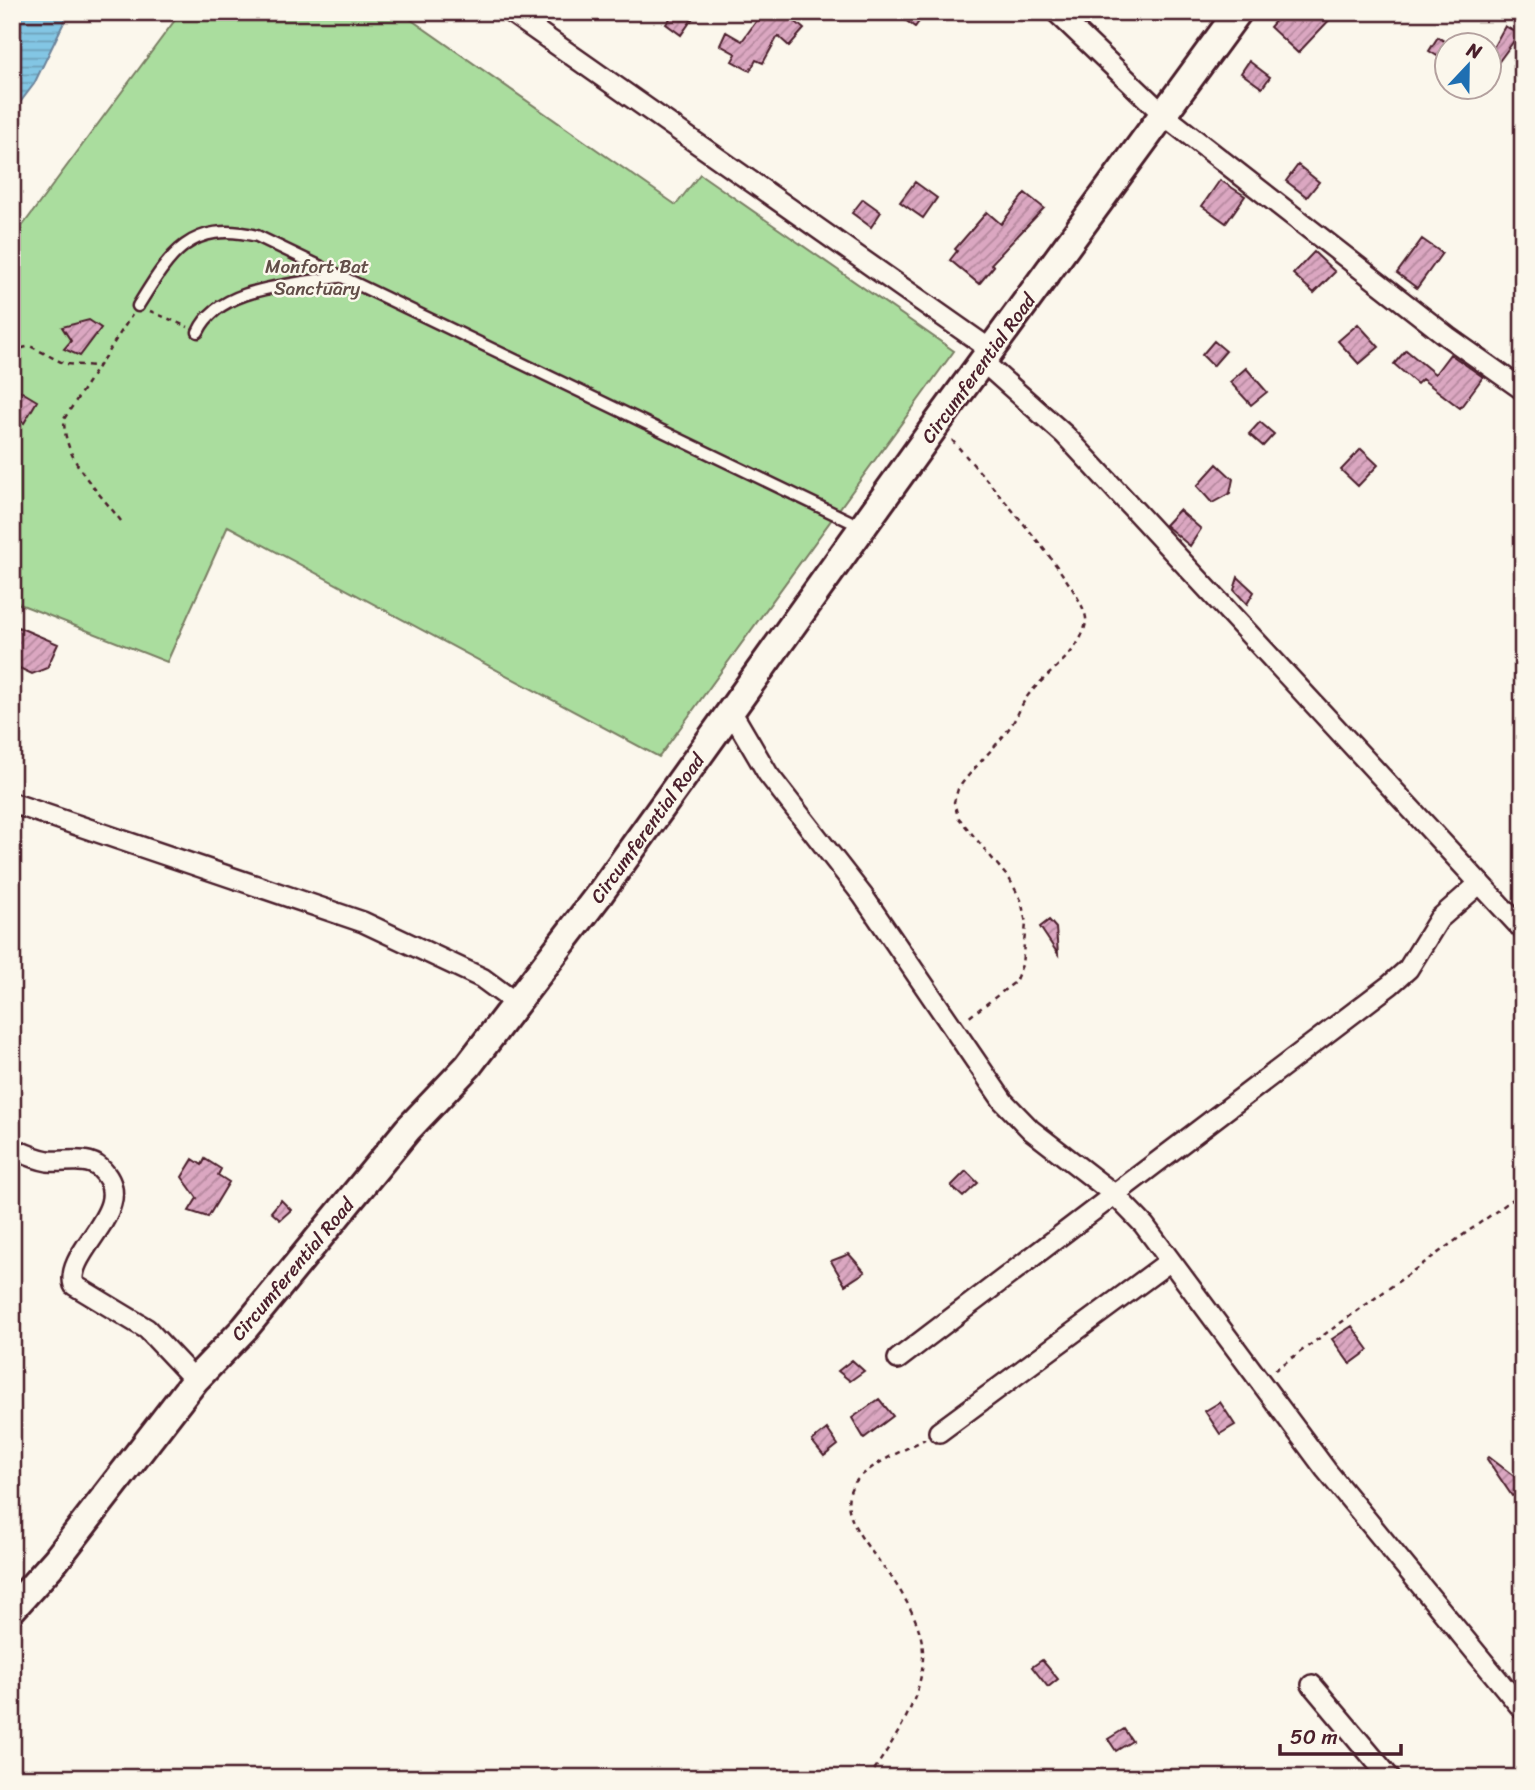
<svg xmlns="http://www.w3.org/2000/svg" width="1535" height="1790" font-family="Sriracha,sans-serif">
	<defs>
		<pattern id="water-rules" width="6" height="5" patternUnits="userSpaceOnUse" patternTransform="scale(1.75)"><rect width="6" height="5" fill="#83c6e4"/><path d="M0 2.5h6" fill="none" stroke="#6da0b9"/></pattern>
		<pattern id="building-hatch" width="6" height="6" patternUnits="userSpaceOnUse" patternTransform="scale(1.75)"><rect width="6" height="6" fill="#dba7c1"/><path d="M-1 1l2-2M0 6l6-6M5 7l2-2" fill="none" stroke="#b4879d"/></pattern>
	</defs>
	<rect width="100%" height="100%" fill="#fbf7ec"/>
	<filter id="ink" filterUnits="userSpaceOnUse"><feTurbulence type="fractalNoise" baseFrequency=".0143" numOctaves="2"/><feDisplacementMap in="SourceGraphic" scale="14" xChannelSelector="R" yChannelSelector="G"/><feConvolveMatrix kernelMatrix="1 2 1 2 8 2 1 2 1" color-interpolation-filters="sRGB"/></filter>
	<g filter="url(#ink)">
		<!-- green -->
		<path fill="#aadd9e" stroke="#7a7e64" stroke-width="2" d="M181,12H400L676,205L700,174L954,351L659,757L228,526L167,662L12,601V240Z"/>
		<!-- water -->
		<path fill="url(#water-rules)" stroke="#6c839a" stroke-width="2" d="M12,12H69L34,84L12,113Z"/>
		<!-- building -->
		<path fill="url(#building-hatch)" stroke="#4a1f2b" stroke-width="2" d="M675,12H697L681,35L666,24Z
			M763,12H784L804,29L789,46L778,36L763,63L756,60L750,71L732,61L736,54L720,45L726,32L742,41Z
			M894,12H926L915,27Z
			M1283,12H1289L1297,20L1304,12H1337L1298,53L1270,27Z
			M1505,26L1519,34L1489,75V55Z
			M1438,37L1447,43V62L1429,51Z
			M1249,61L1270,77L1262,88L1241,73Z
			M1298,165L1319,182L1307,197L1286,181Z
			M1220,180L1245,196L1226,223L1202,206Z
			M915,182L937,198L923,218L900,202Z
			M1025,193L1044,208L991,264L994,266L979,284L950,260L957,251L955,249L987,212L1001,224Z
			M863,199L881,212L871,227L852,213Z
			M1422,239L1442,253L1417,288L1397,273Z
			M1314,252L1335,272L1314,293L1293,274Z
			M89,320L101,328L80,356L64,349L71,341L62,327Z
			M1358,324L1379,347L1359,364L1338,341Z
			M1214,341L1226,351L1213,366L1202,355Z
			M1406,350L1435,374L1450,354L1483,377L1460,408L1422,379L1417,384L1394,364Z
			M1246,368L1267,392L1251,405L1230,382Z
			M12,386L37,401L24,423L12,415Z
			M1260,422L1274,434L1263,446L1249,434Z
			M1361,449L1378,465L1358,486L1341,470Z
			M1217,464L1233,479L1230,493L1212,503L1197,486Z
			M1179,510L1201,529L1190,546L1165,525Z
			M1238,577L1254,592L1247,604L1234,590Z
			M18,627L58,644L47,668L32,674L15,666L12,640Z
			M1049,920L1056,928L1058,954L1040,927Z
			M193,1159L202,1165L205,1159L221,1169L218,1175L229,1182L208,1217L189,1211L197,1198L182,1177Z
			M966,1171L978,1183L963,1197L951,1186Z
			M281,1200L291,1210L280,1220L271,1212Z
			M849,1254L865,1272L845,1285L831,1261Z
			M1352,1326L1369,1350L1350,1364L1332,1339Z
			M852,1360L864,1371L850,1381L838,1371Z
			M879,1399L893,1416L864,1438L852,1418Z
			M1220,1402L1235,1425L1220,1434L1205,1411Z
			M827,1429L838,1445L824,1456L812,1441Z
			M1489,1457L1523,1483V1491L1512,1496L1487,1459Z
			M1042,1660L1058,1679L1048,1687L1032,1667Z
			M1124,1729L1132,1741L1116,1751L1108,1739Z"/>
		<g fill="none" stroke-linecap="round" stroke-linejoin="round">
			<!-- lane casing -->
			<g stroke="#4a1f2b" stroke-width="15">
				<path id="lane" d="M138,306C170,254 190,220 257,236L862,527
					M198,332C219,285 298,285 343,276"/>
			</g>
			<!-- street casing -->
			<g stroke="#4a1f2b" stroke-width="24">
				<path id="street" d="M510,12L991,350
					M1056,12L1165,116L1448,337L1523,390
					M982,361L1065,435L1523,930
					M731,711L768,774L863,896L1003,1101L1031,1130L1115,1195L1144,1225L1326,1470L1523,1710
					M12,803L363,922L482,978L516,1003
					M12,1148C23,1153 35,1159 48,1161C64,1163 87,1156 100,1168C142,1207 63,1251 74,1285L147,1329L195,1380
					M898,1359L1390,985L1408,969L1439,919L1480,883
					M939,1432L1170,1261
					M1312,1685L1390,1778"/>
			</g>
			<!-- secondary casing -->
			<g stroke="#4a1f2b" stroke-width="32">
				<path id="secondary" d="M12,1609L56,1560L195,1380L245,1328L408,1129L468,1066L601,892L938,422L1238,12"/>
			</g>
			<!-- path -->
			<path stroke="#4a1f2b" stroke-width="2.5" stroke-dasharray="5 5" stroke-linecap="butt" d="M150,311L188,327
				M12,351L30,346L65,364L98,366
				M952,440C975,467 1091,595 1086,622C1081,652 1049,671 1031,692C1022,701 1019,714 1012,724C997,747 974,766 958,789L954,802L958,817L1010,880L1021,900L1026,923L1022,965L1015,982L968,1018
				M121,521C97,489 64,462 64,419L132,315
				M1275,1370L1523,1192
				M869,1778C892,1742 922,1702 923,1657C924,1629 907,1601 892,1578C875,1553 826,1508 860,1477C877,1461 905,1450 925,1439"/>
			<!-- lane -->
			<use href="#lane" stroke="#fbf7ec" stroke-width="10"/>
			<!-- street -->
			<use href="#street" stroke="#fbf7ec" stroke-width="19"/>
			<!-- secondary -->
			<use href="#secondary" stroke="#fbf7ec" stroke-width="26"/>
		</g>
	</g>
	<g text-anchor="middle" stroke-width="5" stroke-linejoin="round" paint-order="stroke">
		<!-- park labels -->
		<g font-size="19" fill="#624e48" stroke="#fbf7ec">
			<text x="317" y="273">Monfort Bat<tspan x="317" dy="22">Sanctuary</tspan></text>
		</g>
		<!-- street labels -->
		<g font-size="19" fill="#4a1f2b" stroke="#fbf7ec">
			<text transform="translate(978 368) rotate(-54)" y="7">Circumferential Road</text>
			<text transform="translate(647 828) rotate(-54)" y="7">Circumferential Road</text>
			<text transform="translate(292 1269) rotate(-50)" y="7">Circumferential Road</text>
		</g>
	</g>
	<!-- margin -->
	<rect width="1535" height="1790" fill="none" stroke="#fbf7ec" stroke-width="42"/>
	<rect x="21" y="21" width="1493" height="1748" fill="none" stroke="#4a1f2b" stroke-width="2.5" filter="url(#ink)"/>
	<!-- north arrow -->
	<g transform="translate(1468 66) rotate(22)"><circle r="33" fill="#fbf7ec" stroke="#b4a19f" stroke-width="2"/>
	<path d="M0-5L12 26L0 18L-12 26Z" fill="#1f6fb2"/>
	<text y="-10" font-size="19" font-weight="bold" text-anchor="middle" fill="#4a1f2b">N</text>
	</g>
	<!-- scale -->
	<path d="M1280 1744v10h121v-10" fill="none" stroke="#4a1f2b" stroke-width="3.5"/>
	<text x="1290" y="1744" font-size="21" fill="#4a1f2b" stroke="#fbf7ec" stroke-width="5" paint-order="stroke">50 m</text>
</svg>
